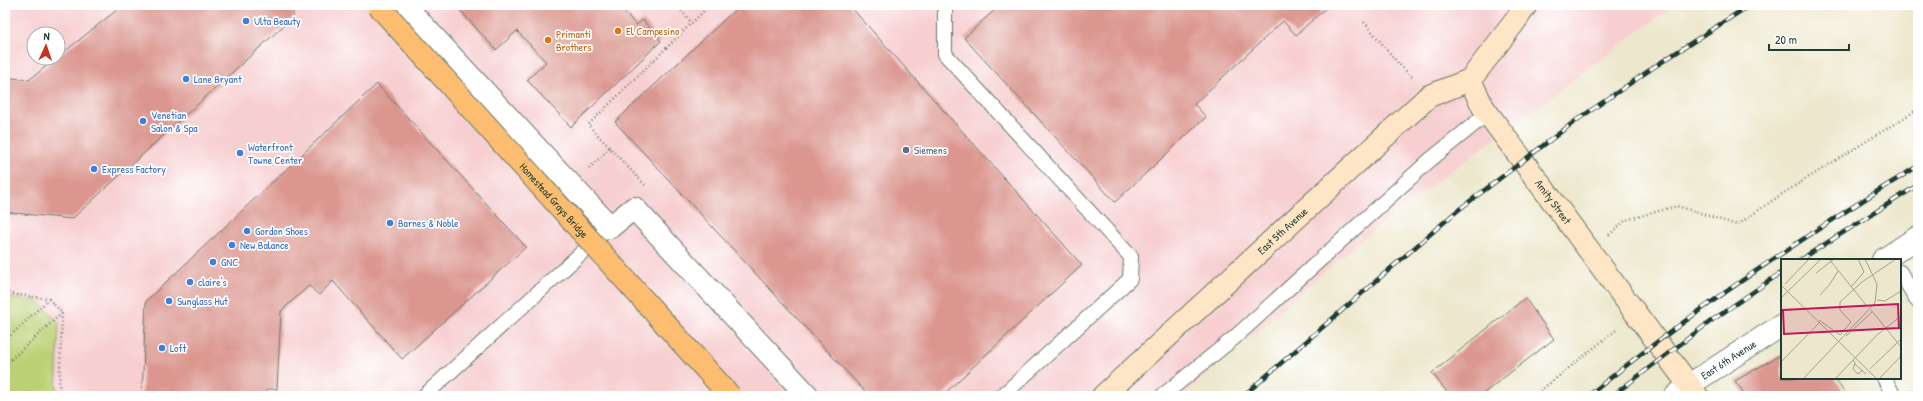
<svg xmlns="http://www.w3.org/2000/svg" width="1923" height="401" font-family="'Patrick Hand',sans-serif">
	<rect width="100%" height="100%" fill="#fff"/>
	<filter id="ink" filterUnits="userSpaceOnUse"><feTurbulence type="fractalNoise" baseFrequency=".025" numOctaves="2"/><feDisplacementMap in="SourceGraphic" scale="8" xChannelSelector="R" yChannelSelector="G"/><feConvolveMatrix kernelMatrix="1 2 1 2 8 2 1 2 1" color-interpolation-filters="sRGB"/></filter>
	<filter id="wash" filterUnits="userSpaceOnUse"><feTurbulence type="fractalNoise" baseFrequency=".012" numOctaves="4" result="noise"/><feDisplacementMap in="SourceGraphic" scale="16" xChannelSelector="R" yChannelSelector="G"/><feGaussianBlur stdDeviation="0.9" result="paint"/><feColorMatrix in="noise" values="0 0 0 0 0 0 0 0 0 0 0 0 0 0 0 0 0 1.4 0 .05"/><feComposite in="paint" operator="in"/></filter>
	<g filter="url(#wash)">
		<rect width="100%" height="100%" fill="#ede8cd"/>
		<!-- built -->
		<path fill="#f7cfd0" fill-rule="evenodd" d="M5,5H1674L1376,227L1182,396H5ZM34,34H58V58H34Z"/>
		<!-- green -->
		<path fill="#bbd074" stroke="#6d8654" d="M5,297L38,301L59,323L56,396H5Z"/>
		<g id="blocks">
			<!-- building -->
			<path fill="#db968f" d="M123,5H293V17L72,219L5,212V77L29,80Z
				M459,5H607L612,10L619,5L636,25L643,20L661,41L571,127L527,80L546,62L517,31L496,50L457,7Z
				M740,5H849L1082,265L942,396H869L615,122Z
				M1000,5H1329L1296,35L1283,21L1194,104L1206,117L1115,202L964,38Z
				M377,84L526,247L402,359L333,281L319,295L309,286L281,311L277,389H267V396H142L146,301Z
				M1525,298L1554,339L1480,396H1450L1432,373Z
				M1782,354V378H1835L1845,394L1842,396H1746L1735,381Z"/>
		</g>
	</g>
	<g filter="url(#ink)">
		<use href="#blocks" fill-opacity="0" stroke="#67796a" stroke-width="1"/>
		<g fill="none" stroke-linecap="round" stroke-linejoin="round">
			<!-- lane casing -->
			<g stroke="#67796a" stroke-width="16">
				<path id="lane" d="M945,5V54L1131,257L1130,279L1002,396
					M1900,272L1918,302
					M1884,378L1894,396
					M424,396L610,227
					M1162,396L1234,338L1430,160L1488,113"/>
			</g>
			<!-- street casing -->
			<g stroke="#67796a" stroke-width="24">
				<g id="street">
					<path d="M404,5L610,227L634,208L808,396"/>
					<path d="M1883,260L1918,237"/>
					<path id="s1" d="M1676,396L1689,385L1782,325"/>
				</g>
			</g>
			<!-- secondary casing -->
			<g stroke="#67796a" stroke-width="24">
				<g id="secondary">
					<path id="s2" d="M1470,80L1483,107L1697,396"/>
					<path d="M1470,80L1516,20L1526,5"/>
					<path id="s3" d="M1103,396L1429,96L1470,80"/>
				</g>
			</g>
			<!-- path -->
			<path stroke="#67796a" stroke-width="2.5" stroke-dasharray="1 3" stroke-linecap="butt" d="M676,5L691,22
				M1364,22L1398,63L1413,78
				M589,168L610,148
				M645,185L588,125L710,5
				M1609,235L1626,220L1677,206L1737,225L1782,194L1918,109
				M5,293L49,299L62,313L59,396
				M5,341L49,299
				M5,365L62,313
				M1534,396L1616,330"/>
			<!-- lane -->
			<use href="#lane" stroke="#fff" stroke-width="14"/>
			<!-- street -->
			<use href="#street" stroke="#fff" stroke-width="22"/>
			<!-- secondary -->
			<use href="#secondary" stroke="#fee5c5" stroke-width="22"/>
			<!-- rail casing -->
			<g stroke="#1f3d34" stroke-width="4.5">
				<path id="rail" d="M1800,260L1918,185
					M1243,396L1457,211L1574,122L1657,65L1750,5
					M1588,396C1692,311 1804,236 1918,166
					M1612,396L1711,321L1782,272"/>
			</g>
			<!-- rail -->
			<use href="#rail" stroke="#fff" stroke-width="3" stroke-dasharray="9" stroke-linecap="butt"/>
			<!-- primary-bridge casing -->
			<g stroke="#67796a" stroke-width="24" stroke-linecap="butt">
				<g id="primary-bridge">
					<path id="s4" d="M378,5L730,396"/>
				</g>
			</g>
			<!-- primary-bridge -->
			<use href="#primary-bridge" stroke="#fcbd6f" stroke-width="22"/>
		</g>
	</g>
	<!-- markers -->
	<g fill="#3f7fe0" stroke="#fff" stroke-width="1.5">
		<circle cx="246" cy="21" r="4"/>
		<circle cx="186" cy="79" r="4"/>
		<circle cx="143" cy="121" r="4"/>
		<circle cx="240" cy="153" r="4"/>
		<circle cx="94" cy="169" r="4"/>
		<circle cx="390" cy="223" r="4"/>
		<circle cx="247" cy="231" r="4"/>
		<circle cx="232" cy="245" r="4"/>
		<circle cx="213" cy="262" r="4"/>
		<circle cx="190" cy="282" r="4"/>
		<circle cx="169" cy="301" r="4"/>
		<circle cx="162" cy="348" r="4"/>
	</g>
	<g fill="#e8710a" stroke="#fff" stroke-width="1.5">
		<circle cx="618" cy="31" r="4"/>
		<circle cx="548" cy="40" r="4"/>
	</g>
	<circle fill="#5c6f8a" stroke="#fff" stroke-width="1.5" cx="906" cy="150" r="4"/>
	<g text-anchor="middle" stroke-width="3.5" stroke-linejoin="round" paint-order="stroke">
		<!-- shop labels -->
		<g font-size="11" fill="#366cbe" stroke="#fff" text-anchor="start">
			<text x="254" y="25">Ulta Beauty</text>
			<text x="194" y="83">Lane Bryant</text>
			<text x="151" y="119">Venetian<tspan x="151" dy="13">Salon &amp; Spa</tspan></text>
			<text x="248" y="151">Waterfront<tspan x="248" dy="13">Towne Center</tspan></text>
			<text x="102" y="173">Express Factory</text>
			<text x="398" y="227">Barnes &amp; Noble</text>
			<text x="255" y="235">Gordon Shoes</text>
			<text x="240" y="249">New Balance</text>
			<text x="221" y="266">GNC</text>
			<text x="198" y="286">claire's</text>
			<text x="177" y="305">Sunglass Hut</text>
			<text x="170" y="352">Loft</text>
		</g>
		<!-- food labels -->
		<g font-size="11" fill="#c56008" stroke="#fff" text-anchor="start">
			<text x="626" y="35">El Campesino</text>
			<text x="556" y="38">Primanti<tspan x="556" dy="13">Brothers</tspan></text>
		</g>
		<!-- service labels -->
		<g font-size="11" fill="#4e5e75" stroke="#fff" text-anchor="start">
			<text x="914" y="154">Siemens</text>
		</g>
		<!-- street labels -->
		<g font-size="11" fill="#1f3d34" stroke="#fff">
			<text dy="4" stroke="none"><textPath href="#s4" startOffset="263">Homestead Grays Bridge</textPath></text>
			<text dy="4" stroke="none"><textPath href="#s2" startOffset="148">Amity Street</textPath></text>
			<text dy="4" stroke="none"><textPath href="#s3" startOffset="244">East 5th Avenue</textPath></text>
			<text dy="4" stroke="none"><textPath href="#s1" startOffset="64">East 6th Avenue</textPath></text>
		</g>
	</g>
	<!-- overview -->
	<g transform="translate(1781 259)">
		<rect width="120" height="120" fill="#ede8cd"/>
		<path fill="none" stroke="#9ba490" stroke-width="1" d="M48,0L85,46M35,14L53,0M4,25L28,0M0,26L96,120M70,28L83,13L77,0M39,36L49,25L57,12M0,39L40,0M96,41L104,42L120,32M90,51L120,88M38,61L59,76L70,63L59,51V43L81,23L115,0M65,77L91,53M72,101L74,104L72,110L77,115L82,111M0,103L39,63M74,105L85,115M89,110L120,80M22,120L94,44L96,25L84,0M54,120L96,76L120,57M98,120L120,97"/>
		<path fill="#c2185b" fill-opacity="0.15" stroke="#c2185b" stroke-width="2" d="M117,45L118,69L3,75L2,51Z"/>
		<rect width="120" height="120" fill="none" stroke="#1f3d34" stroke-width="2"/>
	</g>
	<!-- margin -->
	<rect width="1923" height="401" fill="none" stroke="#fff" stroke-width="20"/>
	<!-- north arrow -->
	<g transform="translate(46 46) rotate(3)"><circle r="19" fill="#ffffff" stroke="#a5b1ae"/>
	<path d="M0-3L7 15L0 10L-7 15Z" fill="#c8321e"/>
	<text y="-6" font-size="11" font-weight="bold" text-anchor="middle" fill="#1f3d34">N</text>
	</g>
	<!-- scale -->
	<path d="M1769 44v6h80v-6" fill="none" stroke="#1f3d34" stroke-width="2"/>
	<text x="1775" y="44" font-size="12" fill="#1f3d34" stroke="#ffffff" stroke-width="3" paint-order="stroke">20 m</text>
</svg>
